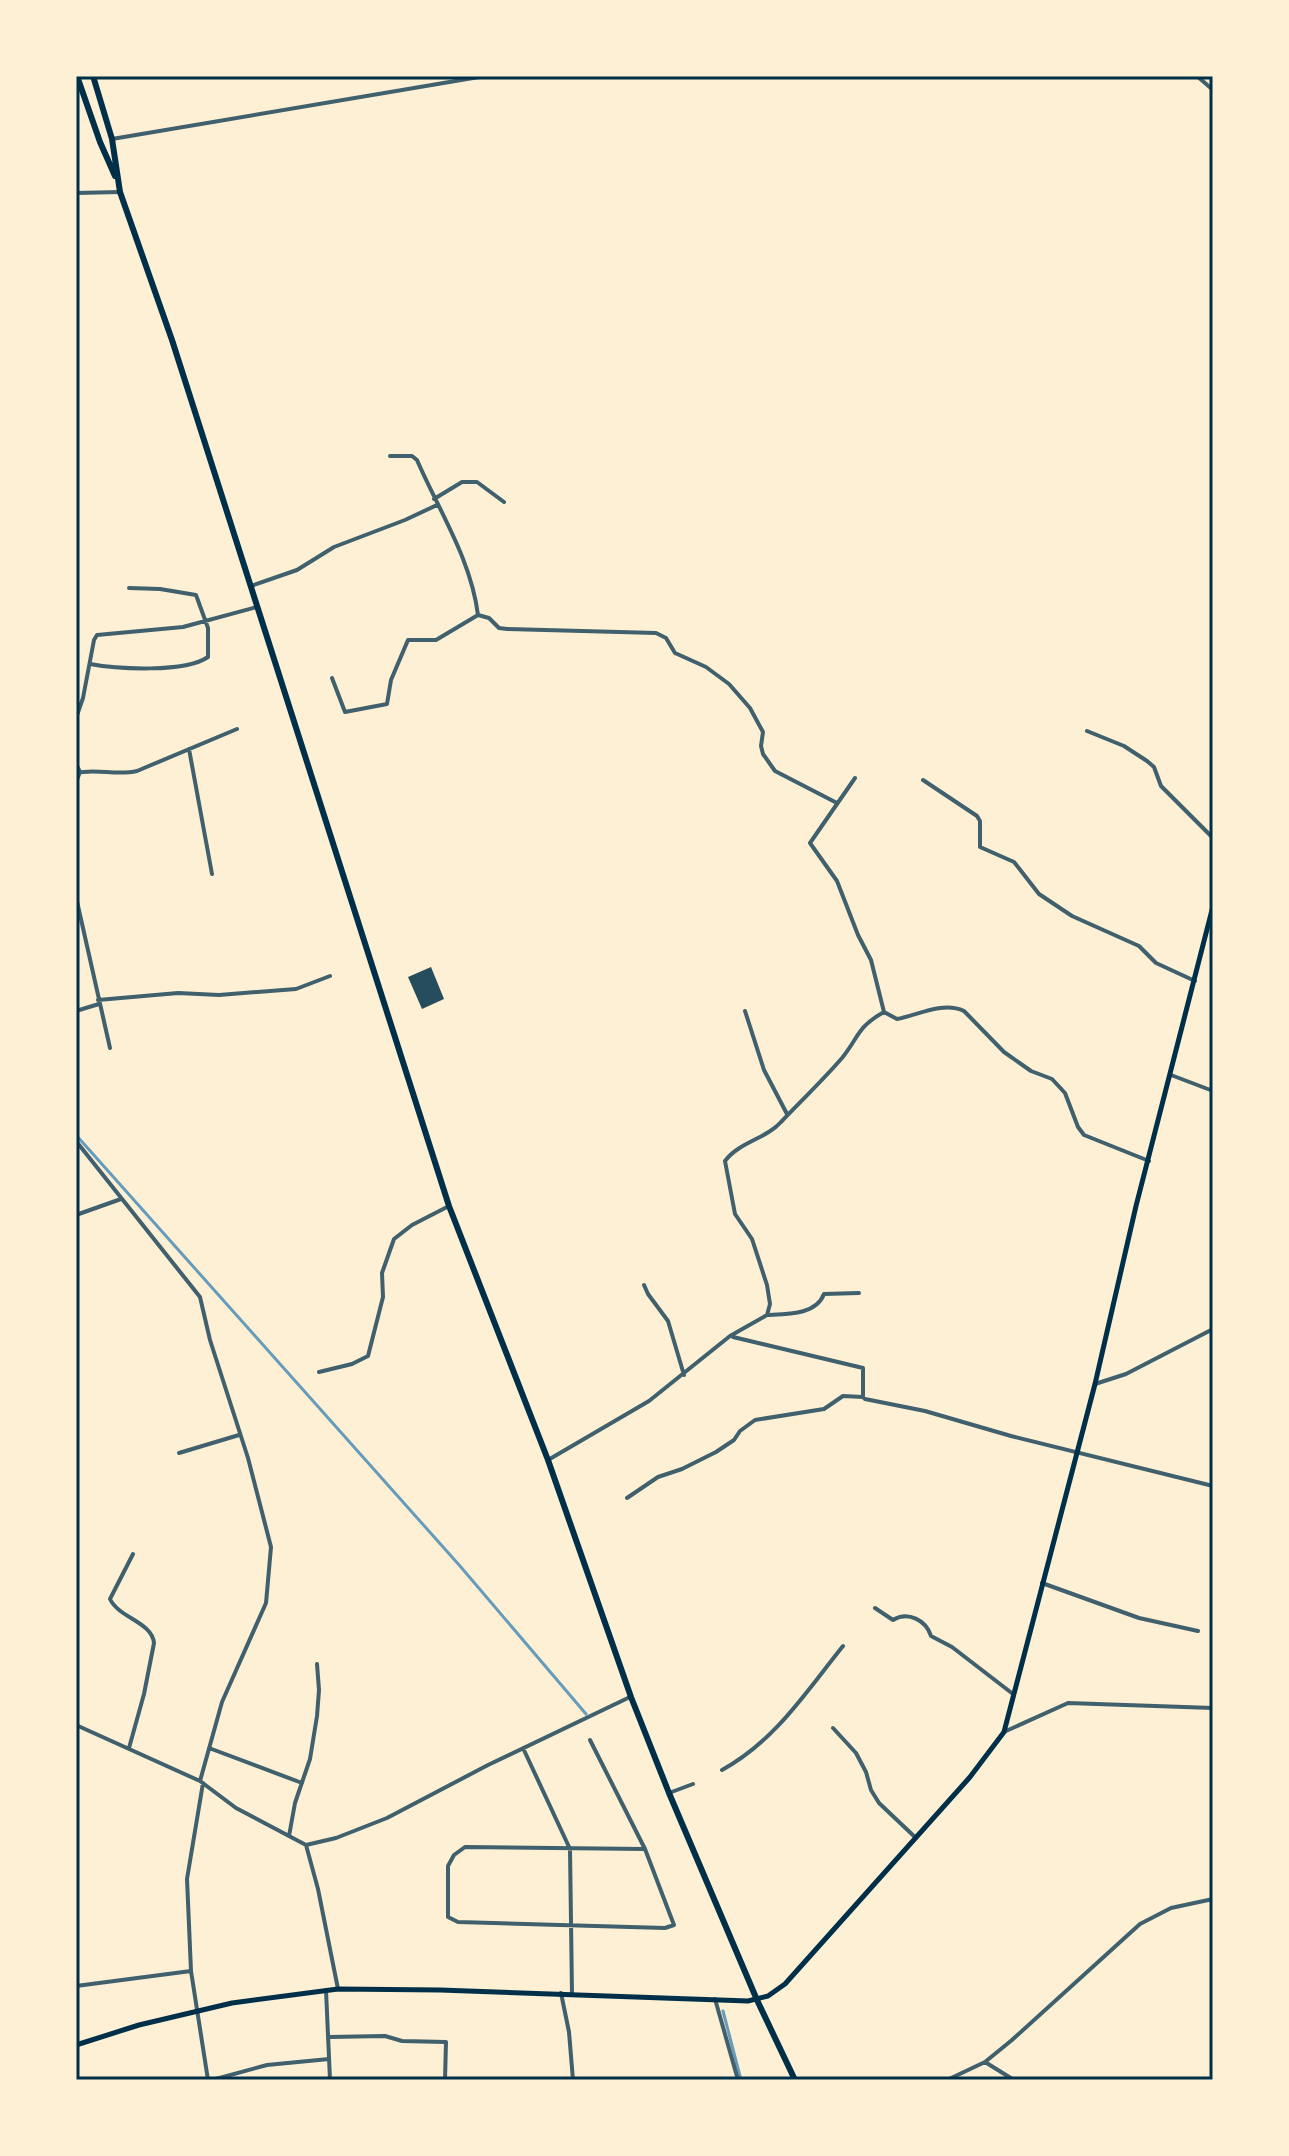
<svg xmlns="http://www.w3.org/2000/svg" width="1289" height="2156" font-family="Arial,sans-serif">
	<rect width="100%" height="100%" fill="#fdf0d5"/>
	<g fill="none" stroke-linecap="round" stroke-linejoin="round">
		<!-- stream -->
		<path stroke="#669bbc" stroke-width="3" d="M76,1135L460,1566L586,1714
			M723,2011L741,2080"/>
	</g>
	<!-- building -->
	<path fill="#264d5e" d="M431,967L444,999L422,1009L408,977Z"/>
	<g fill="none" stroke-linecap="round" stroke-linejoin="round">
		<!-- minor -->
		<path stroke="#3f606c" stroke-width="4" d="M1197,76L1213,90
			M112,139L485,76
			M76,193L120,192
			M390,456H412L417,460C439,511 471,559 478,615
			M434,499L462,482H477L504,502
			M251,586L297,570L334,547L405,520L437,505
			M90,664C117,669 185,673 208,657V628L196,595L160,589L129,588
			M332,678L345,712L387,704L391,680L408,640H436L478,615L489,618L499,628L507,629L656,633L666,638L675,653L706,667L729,684L750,708L763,732L761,746L763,754L775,771L837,803
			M76,718L83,698L94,640L97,635L183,627L257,607
			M1087,731L1124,746L1147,761L1154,767L1161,786L1213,838
			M189,749L212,874
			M76,764L80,772L76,782
			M76,773C97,768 116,776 137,771L237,729
			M855,778L810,843L837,881L858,935L871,960L884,1012L897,1019C918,1015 943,1001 964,1011L1004,1052L1031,1071L1052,1079L1065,1093L1078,1127L1084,1135L1149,1161
			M923,780L977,816L980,821V847L1014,862L1039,894L1072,916L1139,946L1156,963L1195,981
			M76,897L110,1048
			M98,1000L178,993L219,995L296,989L330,976
			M76,1011L99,1004
			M745,1011L764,1070L787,1114
			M1171,1075L1213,1091
			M76,1141L200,1297L210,1340L248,1458L271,1547L266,1603L222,1702L200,1781
			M76,1215L121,1199
			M644,1285L648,1294L668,1321L684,1375
			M767,1315C787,1314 816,1315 824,1294L859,1293
			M733,1337L863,1368V1397L865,1399L925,1411L1011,1436L1213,1486
			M319,1372L352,1364L368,1356L383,1297L382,1273L394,1239L412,1225L449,1206
			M1095,1384L1126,1374L1213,1329
			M179,1453L239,1435
			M548,1460L649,1401L730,1336L767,1315L770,1304L767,1285L752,1239L735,1214L725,1161C739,1142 766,1139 781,1122C801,1101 823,1080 842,1058C859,1037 857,1027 884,1012
			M627,1498L658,1477L682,1469L716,1452L734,1440L740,1431L755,1420L824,1409L843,1396L863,1397
			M1042,1583L1139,1618L1198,1631
			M875,1608L893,1620C908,1611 926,1620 931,1636L952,1647L1013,1694
			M76,1725L200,1781L236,1808L306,1845L336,1838L387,1818L488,1765L630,1697
			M833,1728L856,1753L866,1772L871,1790L879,1803L916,1838
			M1006,1731L1068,1703L1213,1708
			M590,1740L645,1849L674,1925L665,1928L458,1922L448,1917V1866L454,1855L465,1847L645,1849
			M129,1748L144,1694L154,1643C152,1622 119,1618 110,1599L133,1554
			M209,1748L302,1783
			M523,1748L570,1849L572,1994
			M722,1770C775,1741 806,1692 843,1646
			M203,1783L187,1879L191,1971L208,2080
			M669,1793L693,1784
			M289,1836L295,1803L310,1759L317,1716L319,1690L317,1664
			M306,1845L318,1889L338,1989
			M76,1986L191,1971
			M326,1990L330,2080
			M561,1993L569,2032L573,2080
			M715,1999L738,2080
			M329,2037L385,2036L402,2041L446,2042L445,2080
			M985,2062L1014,2080
			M212,2080L267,2065L329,2059
			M947,2080L985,2062L1012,2040L1140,1924L1171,1908L1213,1899"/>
		<!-- secondary -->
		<path stroke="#003049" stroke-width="5" d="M76,2045L139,2025L232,2003L338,1989L440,1990L748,2001L768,1996L785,1984L970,1777L1004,1732L1095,1384L1136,1206L1213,906"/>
		<!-- trunk -->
		<path stroke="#003049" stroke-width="6" d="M77,76L100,142L115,176
			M93,76L112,139L120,192L172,340L449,1206L548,1460L631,1697L669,1793L757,2000L795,2080"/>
	</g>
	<!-- border -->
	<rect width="1289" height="2156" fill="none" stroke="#fdf0d5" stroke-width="156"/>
	<rect x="78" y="78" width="1133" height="2000" fill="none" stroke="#003049" stroke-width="3"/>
</svg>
